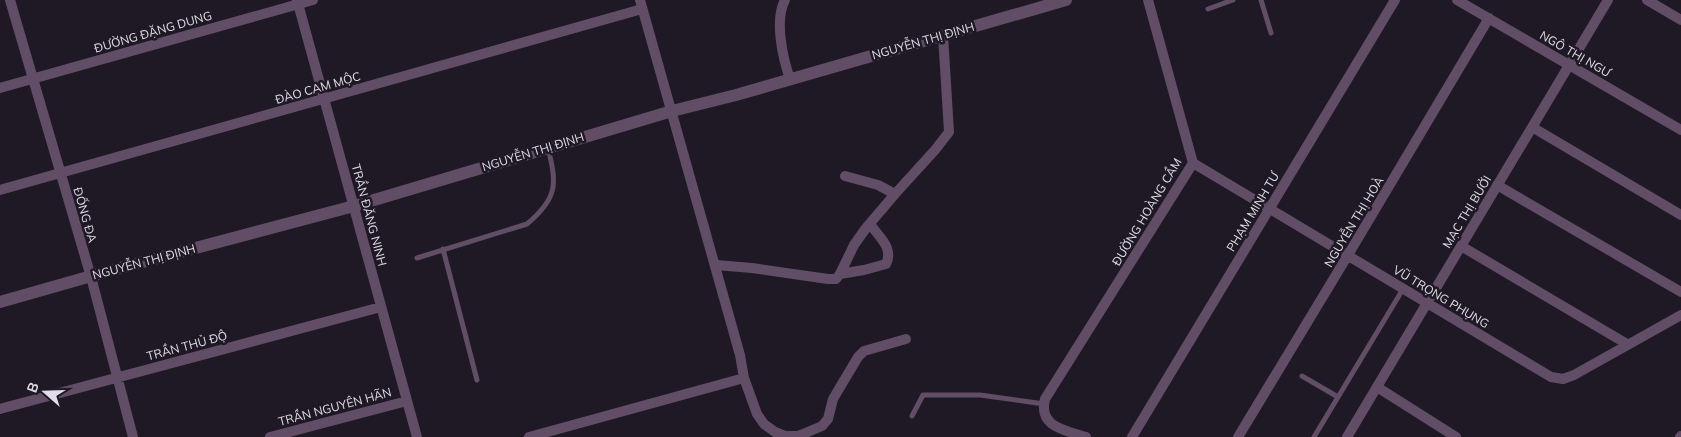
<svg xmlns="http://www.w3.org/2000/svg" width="1681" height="437" font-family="Mulish,sans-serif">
	<rect width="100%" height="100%" fill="#1f1926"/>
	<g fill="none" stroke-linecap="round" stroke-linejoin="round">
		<!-- service -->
		<path stroke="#614e66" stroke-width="5" d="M1261,0L1271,33
			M1208,9L1233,0
			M443,249L477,380
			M417,258L527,224C558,198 557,184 548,148
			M1302,376L1338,397
			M912,416L923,395H980L1044,404
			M1314,437L1403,289"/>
		<!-- minor -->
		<path stroke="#614e66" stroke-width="10" d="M10,0L91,277L133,437
			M297,0L417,437
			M785,0C774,20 783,59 790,79
			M1457,0L1681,130
			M1647,0L1681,20
			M0,88L313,0
			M1532,127L1681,215
			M1193,163L1551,377L1563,379L1574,375L1681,315
			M845,176L878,185L895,194
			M1497,185L1681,292
			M0,190L642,9
			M1461,246L1627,344
			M716,265L752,268L828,279H836L840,274L854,245L866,228L895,194L935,150L949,132L943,35
			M840,274L864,270L886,264C894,248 879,237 870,224
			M744,378L757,414L764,424L775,432L785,436H798L822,426L828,419L833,399L858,357L864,351L906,339
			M1377,387L1456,437
			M0,409L381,307
			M270,437L407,401
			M529,437L744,378L740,355L640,0
			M1086,437C1065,430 1038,427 1045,399L1193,163L1148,0
			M1132,437L1395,0
			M1238,437L1348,255L1489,18
			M1347,437L1608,0
			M1680,437L1681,436"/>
		<!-- tertiary -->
		<path stroke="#614e66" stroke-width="12" d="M0,302L109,271L354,206L672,111L736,95L1066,0"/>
	</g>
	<g text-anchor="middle" stroke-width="5" stroke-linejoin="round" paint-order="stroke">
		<!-- street labels -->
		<g font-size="12" fill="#e1dde6" stroke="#1f1926">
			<text transform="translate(153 32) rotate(-16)" y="4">ĐƯỜNG ĐẶNG DUNG</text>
			<text transform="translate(923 41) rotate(-16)" y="4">NGUYỄN THỊ ĐỊNH</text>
			<text transform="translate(1575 54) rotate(30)" y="4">NGÔ THỊ NGƯ</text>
			<text transform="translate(318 88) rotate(-16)" y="4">ĐÀO CAM MỘC</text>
			<text transform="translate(533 152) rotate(-17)" y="4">NGUYỄN THỊ ĐỊNH</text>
			<text transform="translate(1147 212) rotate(-59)" y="4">ĐƯỜNG HOÀNG CẦM</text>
			<text transform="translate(1253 212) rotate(-59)" y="4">PHẠM MINH TƯ</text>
			<text transform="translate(1467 212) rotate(-59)" y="4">MẠC THỊ BƯỞI</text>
			<text transform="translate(85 215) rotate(74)" y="4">ĐỐNG ĐA</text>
			<text transform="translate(369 215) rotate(75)" y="4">TRẦN ĐĂNG NINH</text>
			<text transform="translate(1354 222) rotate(-59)" y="4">NGUYỄN THỊ HOÀ</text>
			<text transform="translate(144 262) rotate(-15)" y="4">NGUYỄN THỊ ĐỊNH</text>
			<text transform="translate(1441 297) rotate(31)" y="4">VŨ TRỌNG PHỤNG</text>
			<text transform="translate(187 346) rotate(-15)" y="4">TRẦN THỦ ĐỘ</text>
			<text transform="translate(335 407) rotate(-15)" y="4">TRẦN NGUYÊN HÃN</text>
		</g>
	</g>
	<!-- north arrow -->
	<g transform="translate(45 392) rotate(290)" stroke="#1f1926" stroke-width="4" paint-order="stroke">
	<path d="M0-4L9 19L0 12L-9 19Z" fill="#e1dde6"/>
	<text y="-8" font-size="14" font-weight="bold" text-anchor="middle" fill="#e1dde6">B</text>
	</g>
</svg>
